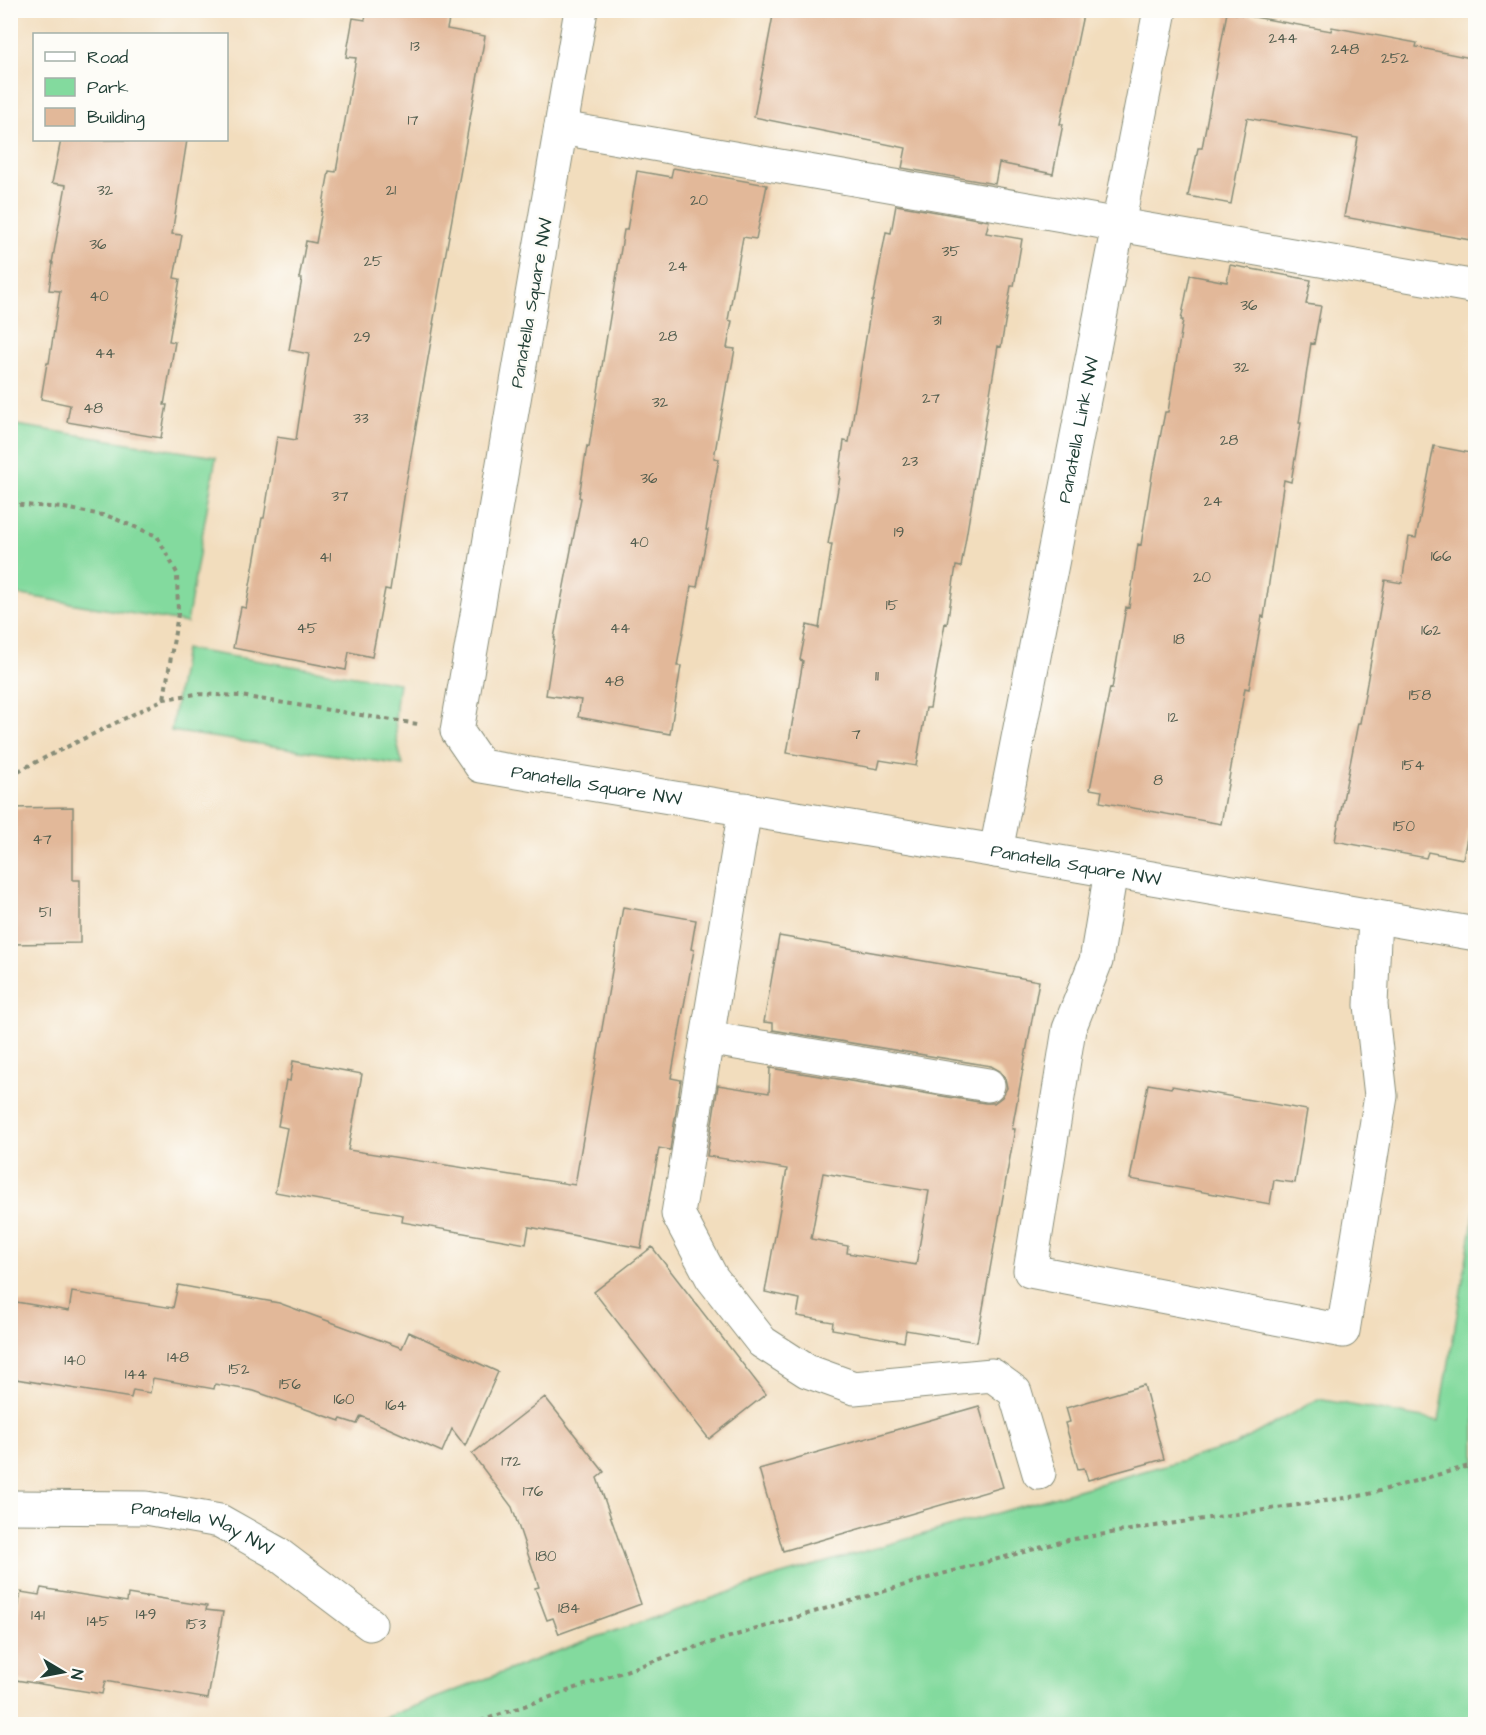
<svg xmlns="http://www.w3.org/2000/svg" width="1486" height="1735" font-family="'Architects Daughter',sans-serif">
	<rect width="100%" height="100%" fill="#fdfcf7"/>
	<filter id="ink" filterUnits="userSpaceOnUse"><feTurbulence type="fractalNoise" baseFrequency=".0167" numOctaves="2"/><feDisplacementMap in="SourceGraphic" scale="12" xChannelSelector="R" yChannelSelector="G"/><feConvolveMatrix kernelMatrix="1 2 1 2 8 2 1 2 1" color-interpolation-filters="sRGB"/></filter>
	<filter id="wash" filterUnits="userSpaceOnUse"><feTurbulence type="fractalNoise" baseFrequency=".008" numOctaves="4" result="noise"/><feDisplacementMap in="SourceGraphic" scale="24" xChannelSelector="R" yChannelSelector="G"/><feGaussianBlur stdDeviation="1.35" result="paint"/><feColorMatrix in="noise" values="0 0 0 0 0 0 0 0 0 0 0 0 0 0 0 0 0 1.4 0 .05"/><feComposite in="paint" operator="in"/></filter>
	<g filter="url(#wash)">
		<rect width="100%" height="100%" fill="#f2ddbd"/>
		<!-- green -->
		<path fill="#83da9e" stroke="#518c69" stroke-width="1.5" d="M10,424L216,457L187,623L11,593Z
			M185,649L399,683C394,714 393,735 403,765L171,731Z
			M1475,1209V1724H368L582,1642L778,1576L1235,1445L1318,1399L1439,1421Z"/>
		<g id="blocks">
			<!-- building -->
			<path fill="#e2b899" fill-rule="evenodd" d="M367,10H451L447,29L485,36L433,324H434L407,478L390,590L385,589L372,657L349,652L346,670L233,648L241,607L246,608L262,518H264L277,437L296,440L309,354L289,350L302,279H299L306,241L316,243L329,171L336,172L356,58L346,57L353,18L365,20Z
				M774,10H1084L1060,124H1063L1053,174L999,163L995,184L902,168L906,148L754,117Z
				M1227,12L1331,31L1332,27L1417,43L1416,47L1476,59V241L1344,217L1358,138L1247,118L1231,204L1188,196L1198,148H1202Z
				M61,140H187L172,234L182,235L174,278L180,279L169,341L175,342L164,405H167L161,438L67,422L70,405L41,399L47,363H49L60,291L49,290L53,263H52L66,185L52,183Z
				M673,168L767,185L756,239L743,237L728,320L732,321L727,348L735,349L729,382H727L714,458L719,459L706,530H708L697,587L691,586L677,666H681L670,734L578,717L581,700L546,695L555,638H554L581,498L579,497L587,446L589,447L624,230H627L637,171L671,177Z
				M896,205L989,221L986,233L1022,239L1014,286H1011L1001,347L998,346L961,567L956,566L947,624L945,623L930,708H926L916,766L880,760L878,769L787,753L803,661L800,660L807,625L819,628L832,544H828L840,477H839L844,441L849,442L872,301H873L886,232L891,233Z
				M1230,265L1311,280L1306,304L1321,306L1314,344L1311,343L1299,423H1301L1291,482L1284,480L1264,617L1262,616L1249,689L1245,688L1221,824L1100,802L1102,791L1090,789L1110,688L1112,689L1126,607L1129,608L1138,544L1141,545L1153,469H1154L1165,412H1168L1183,320H1181L1190,275L1227,282Z
				M1434,446L1476,454V790L1463,859L1428,852L1426,858L1335,841L1358,723H1360L1385,580L1402,583L1409,537L1416,538Z
				M73,807V880H80V943L10,944V808Z
				M623,907L696,920L691,949L694,950L671,1078L681,1080L670,1150L659,1148L641,1248L529,1227L526,1244L402,1222L403,1215L275,1192L287,1128L278,1126L286,1080L290,1081L293,1061L362,1074L348,1150L575,1185Z
				M779,936L1039,981L1012,1129H1015L977,1342L906,1330L904,1342L832,1329L833,1322L797,1316L800,1299L765,1292L787,1169L707,1156L718,1085L769,1093L770,1068L985,1103H994L1002,1097L1007,1088L1005,1078L1000,1071L991,1066L773,1030V1023L764,1022ZM823,1173L929,1191L916,1265L847,1253L848,1246L811,1239Z
				M1148,1084L1171,1088L1172,1086L1307,1110L1295,1183L1274,1180L1270,1204L1130,1179Z
				M652,1247L766,1394L709,1439L594,1292Z
				M178,1285L279,1303L402,1348L409,1332L498,1372L465,1446L452,1429L442,1452L361,1416L357,1424L341,1419L340,1421L254,1391L215,1384L214,1389L153,1378L150,1393L133,1390L131,1398L10,1378V1301L69,1311L72,1292L173,1308Z
				M1144,1385L1164,1459L1088,1480L1084,1468L1078,1469L1065,1423L1070,1422L1066,1408Z
				M545,1397L604,1472L597,1478L641,1604L559,1634L553,1618L547,1620L535,1588L539,1587L512,1507L472,1454Z
				M979,1406L1003,1487L783,1551L759,1469Z
				M41,1588L127,1602L128,1594L146,1597V1596L207,1606L206,1610L223,1612L208,1699L105,1681L102,1694L10,1679V1658L21,1592L39,1595Z"/>
		</g>
	</g>
	<g filter="url(#ink)">
		<use href="#blocks" fill-opacity="0" stroke="#888d78" stroke-width="1.5"/>
		<g fill="none" stroke-linecap="round" stroke-linejoin="round">
			<!-- minor casing -->
			<g stroke="#888d78" stroke-width="35">
				<g id="minor">
					<path id="s1" d="M581,10L457,731L481,766L996,851L1476,934"/>
					<path d="M561,128L1476,287"/>
					<path d="M745,809L678,1214L712,1278L762,1342L807,1371L854,1388L992,1375L1015,1392L1039,1473"/>
					<path id="s2" d="M996,851L1160,10"/>
					<path d="M1111,871L1096,961L1069,1029L1030,1271L1343,1331L1381,1096L1371,1005L1375,917"/>
					<path d="M707,1038L988,1085"/>
					<path id="s3" d="M10,1507L146,1508L220,1521L275,1552L370,1624"/>
				</g>
			</g>
			<!-- path -->
			<path stroke="#888d78" stroke-width="4" stroke-dasharray="4.5 4.5" stroke-linecap="butt" d="M10,504L64,508L108,516L157,536L177,573L178,614L164,699
				M10,775L164,699L196,694L240,696L418,724
				M472,1724L686,1650L942,1574L1068,1540L1142,1528L1365,1495L1476,1464"/>
			<!-- minor -->
			<use href="#minor" stroke="#fff" stroke-width="33"/>
		</g>
	</g>
	<g text-anchor="middle" stroke-width="5" stroke-linejoin="round" paint-order="stroke">
		<!-- number labels -->
		<g font-size="15" fill="#505c4d">
			<text x="1283" y="43">244</text>
			<text x="415" y="51">13</text>
			<text x="1345" y="54">248</text>
			<text x="1395" y="63">252</text>
			<text x="413" y="125">17</text>
			<text x="105" y="195">32</text>
			<text x="391" y="195">21</text>
			<text x="699" y="205">20</text>
			<text x="98" y="249">36</text>
			<text x="951" y="256">35</text>
			<text x="373" y="266">25</text>
			<text x="678" y="271">24</text>
			<text x="99" y="301">40</text>
			<text x="1249" y="310">36</text>
			<text x="937" y="325">31</text>
			<text x="668" y="341">28</text>
			<text x="362" y="342">29</text>
			<text x="105" y="358">44</text>
			<text x="1241" y="372">32</text>
			<text x="931" y="403">27</text>
			<text x="660" y="407">32</text>
			<text x="93" y="413">48</text>
			<text x="361" y="423">33</text>
			<text x="1229" y="445">28</text>
			<text x="910" y="466">23</text>
			<text x="649" y="483">36</text>
			<text x="340" y="501">37</text>
			<text x="1213" y="506">24</text>
			<text x="899" y="537">19</text>
			<text x="639" y="547">40</text>
			<text x="1441" y="561">166</text>
			<text x="325" y="562">41</text>
			<text x="1202" y="582">20</text>
			<text x="892" y="610">15</text>
			<text x="307" y="633">45</text>
			<text x="620" y="633">44</text>
			<text x="1431" y="635">162</text>
			<text x="1179" y="644">18</text>
			<text x="877" y="681">11</text>
			<text x="614" y="686">48</text>
			<text x="1420" y="700">158</text>
			<text x="1173" y="722">12</text>
			<text x="856" y="739">7</text>
			<text x="1413" y="770">154</text>
			<text x="1158" y="785">8</text>
			<text x="1404" y="831">150</text>
			<text x="42" y="844">47</text>
			<text x="45" y="917">51</text>
			<text x="178" y="1362">148</text>
			<text x="75" y="1365">140</text>
			<text x="239" y="1374">152</text>
			<text x="136" y="1379">144</text>
			<text x="290" y="1389">156</text>
			<text x="344" y="1404">160</text>
			<text x="396" y="1410">164</text>
			<text x="511" y="1466">172</text>
			<text x="533" y="1496">176</text>
			<text x="546" y="1561">180</text>
			<text x="569" y="1613">184</text>
			<text x="146" y="1619">149</text>
			<text x="38" y="1620">141</text>
			<text x="98" y="1626">145</text>
			<text x="196" y="1629">153</text>
		</g>
		<!-- street labels -->
		<g font-size="18" fill="#1f3d34" stroke="#fdfcf7">
			<text transform="translate(531 303) rotate(-80)" y="6">Panatella Square NW</text>
			<text dy="6" stroke="none"><textPath href="#s2" startOffset="429">Panatella Link NW</textPath></text>
			<text dy="6" stroke="none"><textPath href="#s1" startOffset="891">Panatella Square NW</textPath></text>
			<text dy="6" stroke="none"><textPath href="#s1" startOffset="1377">Panatella Square NW</textPath></text>
			<text dy="6" stroke="none"><textPath href="#s3" startOffset="196">Panatella Way NW</textPath></text>
		</g>
	</g>
	<!-- margin -->
	<rect width="1486" height="1735" fill="none" stroke="#fdfcf7" stroke-width="36"/>
	<!-- legend -->
	<rect x="33" y="33" width="195" height="108" fill="#fdfcf7" stroke="#a4b0a9" stroke-width="1.5"/>
	<rect x="45" y="52" width="30" height="9" fill="#ffffff" stroke="#a4b0a9" stroke-width="1.5"/>
	<text x="87" y="63" font-size="18" fill="#1f3d34">Road</text>
	<rect x="45" y="78" width="30" height="18" fill="#83da9e" stroke="#a4b0a9" stroke-width="1.5"/>
	<text x="87" y="93" font-size="18" fill="#1f3d34">Park</text>
	<rect x="45" y="108" width="30" height="18" fill="#e2b899" stroke="#a4b0a9" stroke-width="1.5"/>
	<text x="87" y="123" font-size="18" fill="#1f3d34">Building</text>
	<!-- north arrow -->
	<g transform="translate(63 1672) rotate(100)" stroke="#fdfcf7" stroke-width="4.5" paint-order="stroke">
	<path d="M0-4.5L10 22L0 15L-10 22Z" fill="#1f3d34"/>
	<text y="-9" font-size="16" font-weight="bold" text-anchor="middle" fill="#1f3d34">N</text>
	</g>
</svg>
